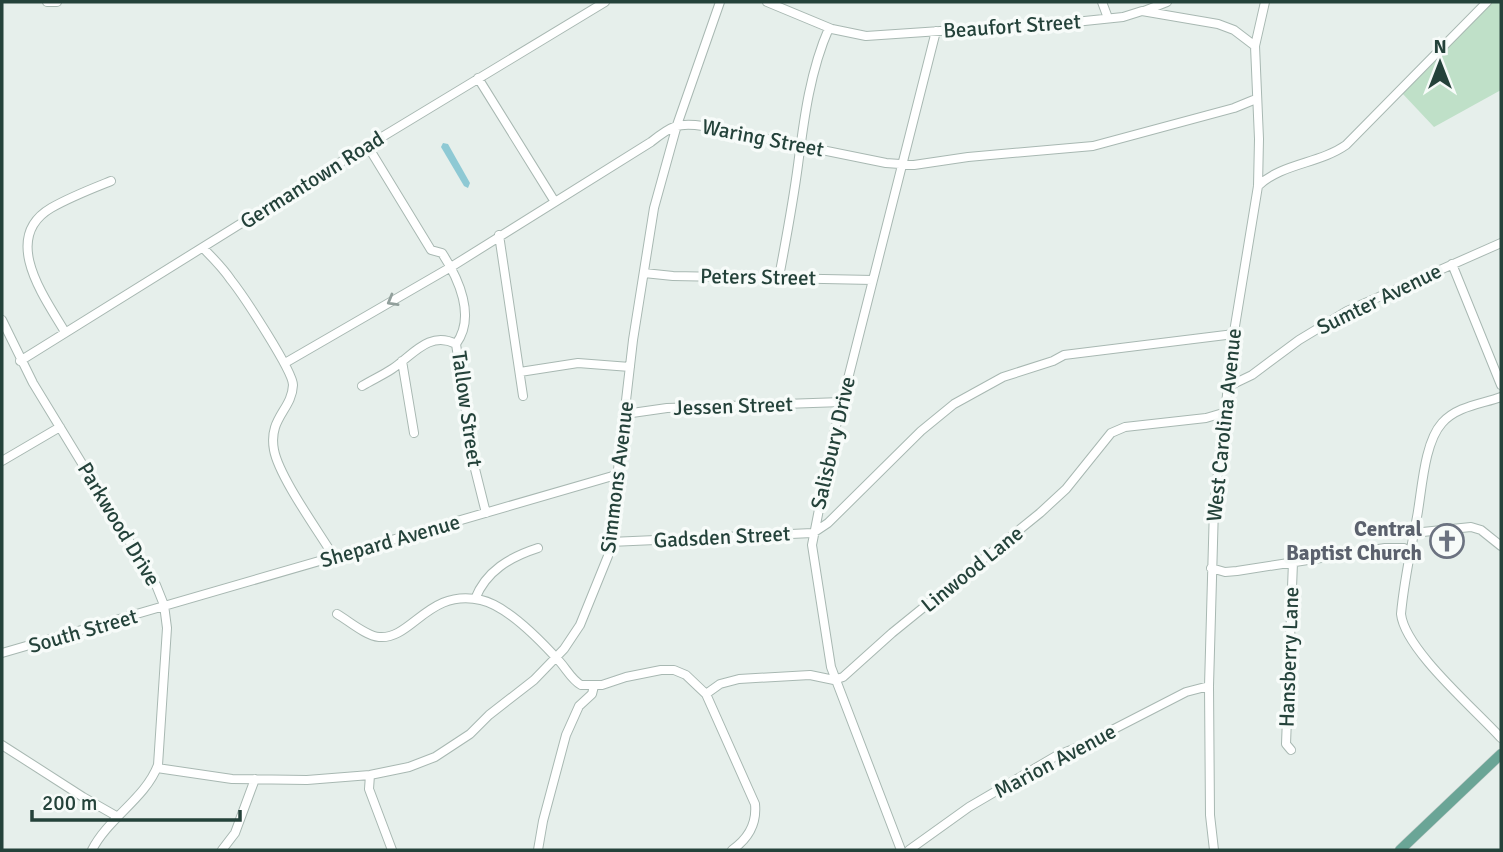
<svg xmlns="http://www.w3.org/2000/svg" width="1503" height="852" font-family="Signika,sans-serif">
	<rect width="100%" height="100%" fill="#e6efeb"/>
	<!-- green -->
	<path fill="#bfe0c8" d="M1493,2H1501V90L1434,127L1402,93Z"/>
	<!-- water -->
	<path fill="#8ec9d4" d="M443,143L448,144L470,183L468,188L464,186L441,147Z"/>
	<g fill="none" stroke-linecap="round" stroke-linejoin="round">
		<!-- minor casing -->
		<g stroke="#a8b8b2" stroke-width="10">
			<path id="minor" d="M47,2H57
				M767,2L832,29L866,36L1075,22L1123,17L1142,11L1218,24L1234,30L1255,46
				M1102,2L1108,18
				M1144,11L1167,2
				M478,78L555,202
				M367,145L431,250L442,253C459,279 476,317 456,344L474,465L486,513
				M1258,186C1282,163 1319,164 1346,145L1487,2
				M499,235L523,396
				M203,248C213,258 223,268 231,280C243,295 293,371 293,385C292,410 268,418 274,450C279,477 319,532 334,557
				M1452,264L1501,385
				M644,273L673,276L873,280
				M779,277C786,240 793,203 798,165C804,119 810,71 829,28
				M2,320L33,383L156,585L164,605L167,628L158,765C145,799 108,818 92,850
				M65,332C45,298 0,238 51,208C70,197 91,189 111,181
				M20,361L306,183L605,2
				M402,361L414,433
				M285,363L451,267L651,142C671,126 678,122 703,126L886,163L914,165L968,157L1093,146L1234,108L1256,99
				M520,372L578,363L630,367
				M362,386C372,380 383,375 392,369C412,356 429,330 456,344
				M1227,387L1252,375L1299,340L1347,311L1501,243
				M1501,397C1482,404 1457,406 1442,423C1424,443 1422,490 1417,517C1411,550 1404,580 1401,614C1405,650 1476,710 1501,738
				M625,414L667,408L842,402
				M2,461L60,427
				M1413,533L1471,527L1481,530L1501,546
				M610,542L813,533L828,523L921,431L954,404L1003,377L1053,361L1064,355L1234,334
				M1211,568L1225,572L1237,571L1385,548H1404L1409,552
				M475,599C486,571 510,557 538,548
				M337,614C349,621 366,636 379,637C412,640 428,588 481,600C508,606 542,642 560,662C567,670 572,680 581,685H602L626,677L661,670H674L686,675L706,694L755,804C757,824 748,839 732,850
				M2,653L616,475
				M706,694L720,684L739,679L810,675L834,680L843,677L892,633L1040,513L1066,489L1111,433L1125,427L1206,418L1223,413
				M2,745L83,797L118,817
				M1291,750L1286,744L1293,562
				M157,768L232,779L307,780L370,775L409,767L435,757L470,734L489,715L534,680L564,649L580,625L608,556L633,340L654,208L677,125L720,2
				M370,775L369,789L392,850
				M222,850L235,833L255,779
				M538,850L543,821L566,735L579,706L592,694L594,686
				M901,850L831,667L812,545L833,438L936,31
				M909,850L969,807L1056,756L1081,746L1186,692L1209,686
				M1214,850L1210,815L1209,686L1214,507L1235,326L1258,186L1259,139L1255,46L1265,2"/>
		</g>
		<!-- major casing -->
		<g stroke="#c2cac8" stroke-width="11">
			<path id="major" d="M1400,850L1501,754"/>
		</g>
		<!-- minor -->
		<use href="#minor" stroke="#fff" stroke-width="8"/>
		<!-- major -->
		<use href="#major" stroke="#6aa596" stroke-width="10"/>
	</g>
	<!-- one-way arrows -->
	<defs><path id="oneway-chevron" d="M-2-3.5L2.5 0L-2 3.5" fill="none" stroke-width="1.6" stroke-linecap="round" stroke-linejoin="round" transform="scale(1.75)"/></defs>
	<use stroke="#92a09c" href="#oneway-chevron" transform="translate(392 301) rotate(150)"/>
	<!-- icons -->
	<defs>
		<g id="church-ring" transform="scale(1.75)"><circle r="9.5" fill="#f7fbf9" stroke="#6b7280" stroke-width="1.5"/><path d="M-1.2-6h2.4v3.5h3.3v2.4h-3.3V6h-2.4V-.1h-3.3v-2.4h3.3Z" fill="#6b7280"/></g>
	</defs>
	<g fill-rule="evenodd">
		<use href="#church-ring" x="1447" y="541"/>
	</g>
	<g text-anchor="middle" stroke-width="7" stroke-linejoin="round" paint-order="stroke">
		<!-- street labels -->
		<g font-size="21" fill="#24423a" stroke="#f7fbf9">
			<text transform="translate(1012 26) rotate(-4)" y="7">Beaufort Street</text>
			<text transform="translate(763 138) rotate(11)" y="7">Waring Street</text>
			<text transform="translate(312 180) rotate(-32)" y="7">Germantown Road</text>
			<text transform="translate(758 277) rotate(1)" y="7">Peters Street</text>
			<text transform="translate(1379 299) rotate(-26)" y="7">Sumter Avenue</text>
			<text transform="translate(733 406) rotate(-2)" y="7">Jessen Street</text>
			<text transform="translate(467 409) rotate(82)" y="7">Tallow Street</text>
			<text transform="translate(1224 425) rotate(-84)" y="7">West Carolina Avenue</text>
			<text transform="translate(833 443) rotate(-77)" y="7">Salisbury Drive</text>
			<text transform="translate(617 477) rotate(-83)" y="7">Simmons Avenue</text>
			<text transform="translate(119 524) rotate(59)" y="7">Parkwood Drive</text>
			<text transform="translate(722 537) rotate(-3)" y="7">Gadsden Street</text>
			<text transform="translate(390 541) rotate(-16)" y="7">Shepard Avenue</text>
			<text transform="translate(972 569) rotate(-39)" y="7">Linwood Lane</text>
			<text transform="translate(83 631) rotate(-16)" y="7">South Street</text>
			<text transform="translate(1289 657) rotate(-88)" y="7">Hansberry Lane</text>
			<text transform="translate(1055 761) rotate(-28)" y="7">Marion Avenue</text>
		</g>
		<!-- worship labels -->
		<g font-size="21" font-weight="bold" fill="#5b616d" stroke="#f7fbf9" text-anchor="end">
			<text x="1422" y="536">Central<tspan x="1422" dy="24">Baptist Church</tspan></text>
		</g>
	</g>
	<!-- border -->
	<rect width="1503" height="852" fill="none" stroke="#24423a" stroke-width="7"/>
	<!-- north arrow -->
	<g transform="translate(1440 63)" stroke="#f7fbf9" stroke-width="5" paint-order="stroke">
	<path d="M0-5L12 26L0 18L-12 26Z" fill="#24423a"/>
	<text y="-10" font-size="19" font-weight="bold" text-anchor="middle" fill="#24423a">N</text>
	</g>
	<!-- scale -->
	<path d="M32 810v10h208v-10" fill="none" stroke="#24423a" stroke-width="3.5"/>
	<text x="42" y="810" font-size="21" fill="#24423a" stroke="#f7fbf9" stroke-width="5" paint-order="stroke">200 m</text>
</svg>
